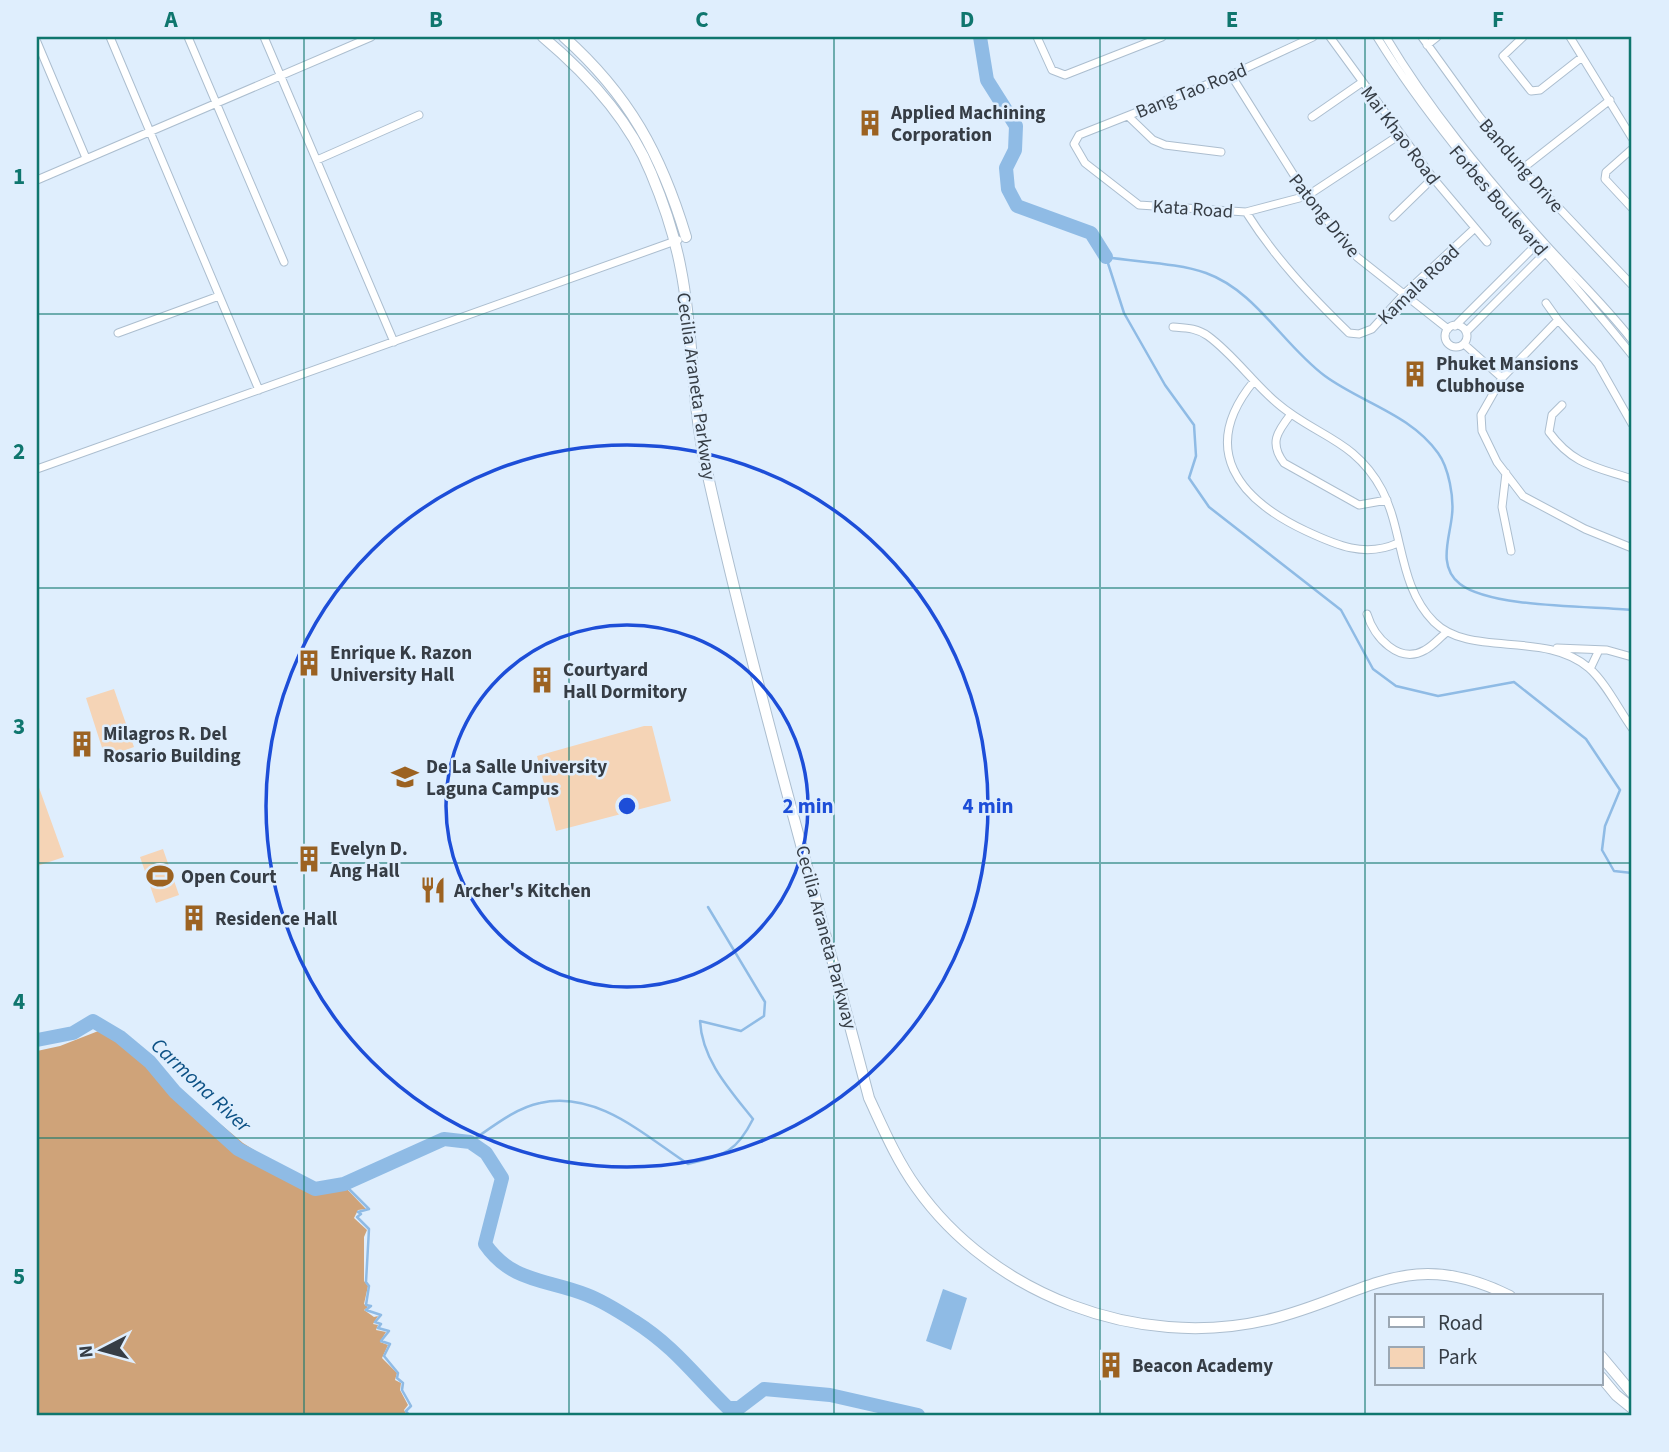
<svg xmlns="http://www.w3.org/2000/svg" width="1669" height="1452" font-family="'Source Sans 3',sans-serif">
	<rect width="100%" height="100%" fill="#dfeefd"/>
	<!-- green -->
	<path fill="#f5d4b6" d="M114,689L134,747L105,757L86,698Z
		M644,726H652L671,801L556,831L537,756Z
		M37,782L64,857L37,866Z
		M163,849L179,895L156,903L140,857Z"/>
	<!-- forest -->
	<path fill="#cfa379" d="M106,1028L243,1143L315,1189L344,1186L366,1209L358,1210L354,1218L367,1230L364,1237V1281L368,1286L364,1304L368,1307L364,1310L374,1317L378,1316L373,1324L378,1325L376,1330L386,1332L380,1342L388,1345L382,1358L397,1373L395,1380L401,1383L400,1390L408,1405L404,1410L407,1415H37V1051L60,1046Z"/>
	<!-- water -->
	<path fill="#8fbbe5" d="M943,1289L967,1298L951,1350L926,1341Z"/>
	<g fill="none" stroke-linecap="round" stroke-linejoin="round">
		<!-- stream -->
		<path stroke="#8fbbe5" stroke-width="2.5" d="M1632,610C1591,606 1491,608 1460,584C1437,566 1450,538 1452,515C1454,498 1449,468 1438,453C1410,414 1362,403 1325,376C1283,345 1256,291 1206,273C1178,263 1136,262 1106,257L1124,313L1165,385L1194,425L1196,456L1189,478L1209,507L1341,610L1373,669L1396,686L1438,696L1514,682L1586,739L1620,790L1605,826L1602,850L1614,871L1632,873
			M470,1142C491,1128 515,1108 540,1103C596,1090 644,1135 688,1164C724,1155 736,1153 753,1119C730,1090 702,1060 700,1021L741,1031L764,1016L765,1002L708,907
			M344,1184L369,1209L358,1212L361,1214L357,1217L369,1229L366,1282L369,1286L366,1305L371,1306L366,1310L381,1315L375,1322L381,1324L378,1328L389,1331L381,1341L390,1344L384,1356L398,1373L397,1378L403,1383L402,1390L411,1406L406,1411L409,1415"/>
		<!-- river -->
		<path stroke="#8fbbe5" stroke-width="14" d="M980,37L987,80L1016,126L1015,150L1006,168L1008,189L1017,206L1091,233L1106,257
			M37,1040L73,1033L93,1021L120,1037L150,1062L175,1092L238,1149L315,1189L344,1184L444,1139L470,1142L486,1153L502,1178L485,1244C512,1283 547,1279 587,1295C603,1301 620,1312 634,1321C675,1347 695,1376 728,1408H739L764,1389L830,1395L918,1415"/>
		<!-- street casing -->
		<g stroke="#acbecf" stroke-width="9">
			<path id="street" d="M110,37L259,390
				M188,37L284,262
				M264,37L394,342
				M1037,37L1052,70L1065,75L1162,37
				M1313,37L1231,75L1079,135L1074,144L1085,163L1139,205L1246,212L1307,196L1401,134
				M1330,37L1433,178L1487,242
				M1377,37C1449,154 1547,248 1632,355
				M1386,37C1429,109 1483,174 1539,237C1570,272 1603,303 1632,340
				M1422,37L1479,116L1522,169L1632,285
				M1523,37L1503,56L1531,91L1540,90L1582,57
				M1570,37L1632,138
				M37,42L86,158
				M1427,45L1437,37
				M1231,75L1307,196L1357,257L1448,329
				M1128,116L1153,140L1165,145L1221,152
				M1312,117L1361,83
				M1632,149L1606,172L1605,179L1632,208
				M317,160L419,115
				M1522,169L1610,100
				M37,180L371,37
				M1246,212C1275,258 1310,295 1349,333L1359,334L1372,329L1404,294L1475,228
				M1393,217L1433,178
				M1546,303L1558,320
				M1445 336a11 11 0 1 1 22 0a11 11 0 1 1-22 0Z
				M1455,326L1539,242
				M1173,327C1186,328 1197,328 1208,336C1234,355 1253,383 1277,403C1315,436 1355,439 1382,490C1404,532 1398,586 1434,622C1470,658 1545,630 1589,668C1606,683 1619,710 1632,728
				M1466,332L1547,251
				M118,333L219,296
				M1464,344L1502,378
				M1254,381C1198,449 1238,499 1306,531C1336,545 1365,558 1398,543
				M1562,405L1552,415L1549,432C1573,465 1596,467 1632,479
				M1291,414C1277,432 1269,443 1284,463L1359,505L1387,500
				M1632,424L1598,364L1558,320L1502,378L1481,415L1482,431L1497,462L1523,496L1585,529L1632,548
				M37,469L678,240
				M1506,473L1502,507L1511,551
				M1367,614C1374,637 1399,665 1425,650C1433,646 1440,637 1447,632
				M1557,648L1607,650L1632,657
				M1590,669L1599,650"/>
		</g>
		<!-- secondary casing -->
		<g stroke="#acbecf" stroke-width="12">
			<path id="secondary" d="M543,37C587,74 629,119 651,173C664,204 675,237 681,270C694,335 691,403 706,467C753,679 814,888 869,1098C883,1128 896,1159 916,1187C992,1295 1138,1350 1267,1320C1362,1298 1407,1244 1510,1296
				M564,37C629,95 661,154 686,237
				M1601,1356L1632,1393
				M1601,1377L1616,1395L1632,1408"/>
		</g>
		<!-- street -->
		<use href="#street" stroke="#fff" stroke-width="7"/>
		<!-- secondary -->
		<use href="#secondary" stroke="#fff" stroke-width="10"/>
	</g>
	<!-- grid -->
	<path fill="none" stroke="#0f766e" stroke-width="2" stroke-opacity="0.55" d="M304,37V1415M569,37V1415M834,37V1415M1100,37V1415M1365,37V1415M37,314H1632M37,588H1632M37,863H1632M37,1138H1632"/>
	<!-- distance rings -->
	<g fill="none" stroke="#1d4ed8" stroke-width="3.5">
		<circle cx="627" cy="806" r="181"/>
		<circle cx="627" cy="806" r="361"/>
	</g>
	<!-- icons -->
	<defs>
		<g id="building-bare" transform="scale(2.1)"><path d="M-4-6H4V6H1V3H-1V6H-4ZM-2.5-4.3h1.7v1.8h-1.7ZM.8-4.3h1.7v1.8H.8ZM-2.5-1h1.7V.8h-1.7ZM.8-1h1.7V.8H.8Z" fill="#9c6221" stroke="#dfeefd" stroke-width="2.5" paint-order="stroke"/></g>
		<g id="university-bare" transform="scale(2.1)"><path d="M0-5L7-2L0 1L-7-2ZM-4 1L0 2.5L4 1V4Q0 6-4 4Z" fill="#9c6221" stroke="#dfeefd" stroke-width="2.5" paint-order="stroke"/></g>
		<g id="stadium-bare" transform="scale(2.1)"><path d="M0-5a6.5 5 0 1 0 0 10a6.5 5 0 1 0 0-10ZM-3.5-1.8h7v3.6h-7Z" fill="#9c6221" stroke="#dfeefd" stroke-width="2.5" paint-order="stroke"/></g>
		<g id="restaurant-bare" transform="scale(2.1)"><path d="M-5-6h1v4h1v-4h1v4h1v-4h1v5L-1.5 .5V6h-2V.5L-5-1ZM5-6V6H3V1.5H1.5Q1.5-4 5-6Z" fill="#9c6221" stroke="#dfeefd" stroke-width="2.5" paint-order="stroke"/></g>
	</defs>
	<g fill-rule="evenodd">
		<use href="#building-bare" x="870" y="123"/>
		<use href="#building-bare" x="1415" y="374"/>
		<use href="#building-bare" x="309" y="663"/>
		<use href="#building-bare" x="542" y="680"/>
		<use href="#building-bare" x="82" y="744"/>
		<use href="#university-bare" x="405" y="777"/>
		<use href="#building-bare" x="309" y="859"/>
		<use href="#stadium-bare" x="160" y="876"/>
		<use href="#restaurant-bare" x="433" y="890"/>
		<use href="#building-bare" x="194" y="918"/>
		<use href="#building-bare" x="1111" y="1365"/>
	</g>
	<g text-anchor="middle" stroke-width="5" stroke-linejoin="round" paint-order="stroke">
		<!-- street labels -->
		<g font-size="19" fill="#363d45" stroke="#dfeefd">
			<text transform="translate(1191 90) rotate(-22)" y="7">Bang Tao Road</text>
			<text transform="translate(1401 135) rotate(53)" y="7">Mai Khao Road</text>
			<text transform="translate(1522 165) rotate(49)" y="7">Bandung Drive</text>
			<text transform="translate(1499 200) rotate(49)" y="7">Forbes Boulevard</text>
			<text transform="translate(1193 208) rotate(4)" y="7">Kata Road</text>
			<text transform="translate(1325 215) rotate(51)" y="7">Patong Drive</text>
			<text transform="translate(1418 284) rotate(-44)" y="7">Kamala Road</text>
			<text transform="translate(697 386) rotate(82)" y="7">Cecilia Araneta Parkway</text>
			<text transform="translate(827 937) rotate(75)" y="7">Cecilia Araneta Parkway</text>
		</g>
		<!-- poi labels -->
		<g font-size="19" font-weight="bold" fill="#363d45" stroke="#dfeefd" text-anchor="start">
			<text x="891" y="119">Applied Machining<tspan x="891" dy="22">Corporation</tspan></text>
			<text x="1436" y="370">Phuket Mansions<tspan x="1436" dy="22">Clubhouse</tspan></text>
			<text x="330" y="659">Enrique K. Razon<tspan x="330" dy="22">University Hall</tspan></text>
			<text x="563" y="676">Courtyard<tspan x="563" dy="22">Hall Dormitory</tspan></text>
			<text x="103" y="740">Milagros R. Del<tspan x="103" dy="22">Rosario Building</tspan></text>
			<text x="426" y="773">De La Salle University<tspan x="426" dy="22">Laguna Campus</tspan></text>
			<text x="330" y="855">Evelyn D.<tspan x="330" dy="22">Ang Hall</tspan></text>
			<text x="181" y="883">Open Court</text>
			<text x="454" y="897">Archer's Kitchen</text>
			<text x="215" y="925">Residence Hall</text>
			<text x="1132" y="1372">Beacon Academy</text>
		</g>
		<!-- water labels -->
		<g font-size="21" font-style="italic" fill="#0c5185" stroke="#dfeefd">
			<text transform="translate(201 1085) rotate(43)" y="7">Carmona River</text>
		</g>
	</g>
	<circle cx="627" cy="806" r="10" fill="#1d4ed8" stroke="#dfeefd" stroke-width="3.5"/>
	<g font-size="21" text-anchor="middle" font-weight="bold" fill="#1d4ed8" stroke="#dfeefd" stroke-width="5" stroke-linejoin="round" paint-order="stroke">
		<text x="808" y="813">2 min</text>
		<text x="988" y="813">4 min</text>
	</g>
	<!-- border -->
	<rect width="1669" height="1452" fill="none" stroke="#dfeefd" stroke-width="77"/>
	<!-- legend -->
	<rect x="1375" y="1294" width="228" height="91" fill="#dfeefd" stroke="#9ba7b3" stroke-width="2"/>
	<rect x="1389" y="1317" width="35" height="10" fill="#ffffff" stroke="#9ba7b3" stroke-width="2"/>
	<text x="1438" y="1330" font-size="21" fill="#363d45">Road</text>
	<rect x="1389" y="1347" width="35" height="21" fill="#f5d4b6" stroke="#9ba7b3" stroke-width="2"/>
	<text x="1438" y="1364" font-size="21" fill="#363d45">Park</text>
	<!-- north arrow -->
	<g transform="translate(102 1350) rotate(264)" stroke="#dfeefd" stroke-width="5" paint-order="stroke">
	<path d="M0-5L12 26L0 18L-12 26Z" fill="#363d45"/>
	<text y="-10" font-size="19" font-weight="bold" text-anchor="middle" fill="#363d45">N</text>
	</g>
	<rect x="38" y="38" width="1592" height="1376" fill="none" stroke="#0f766e" stroke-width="2.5"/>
	<g font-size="23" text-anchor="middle" font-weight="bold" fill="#0f766e">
		<text x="171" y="27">A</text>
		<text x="436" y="27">B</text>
		<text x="702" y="27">C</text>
		<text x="967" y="27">D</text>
		<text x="1232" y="27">E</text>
		<text x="1498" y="27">F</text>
		<text x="19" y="184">1</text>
		<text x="19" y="459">2</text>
		<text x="19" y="734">3</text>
		<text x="19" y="1009">4</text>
		<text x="19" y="1284">5</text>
	</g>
</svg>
